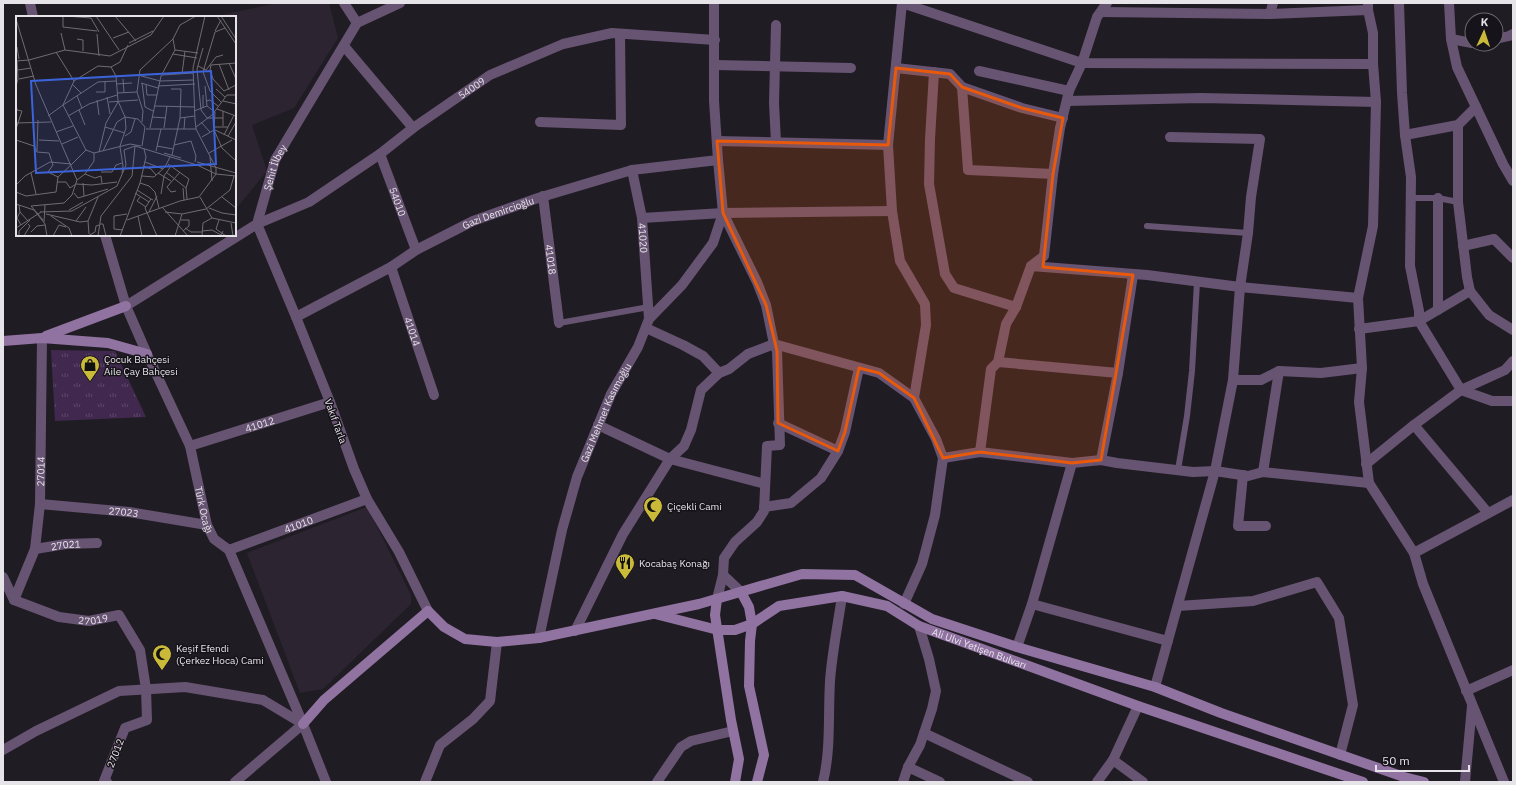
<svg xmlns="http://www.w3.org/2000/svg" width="1516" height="785" font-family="'IBM Plex Sans',sans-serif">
	<defs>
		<pattern id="grass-tufts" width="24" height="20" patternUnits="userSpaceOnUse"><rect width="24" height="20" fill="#40284e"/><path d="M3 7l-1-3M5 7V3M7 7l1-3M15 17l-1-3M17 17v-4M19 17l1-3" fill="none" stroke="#5c4768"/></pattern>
	</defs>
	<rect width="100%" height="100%" fill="#201c23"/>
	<!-- built -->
	<path fill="#2c2531" d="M277,3H329L338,38L294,108L252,125L267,171L235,210V17H212Z
		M367,507L411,595V604L323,689L300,693L247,553Z"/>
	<!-- grass -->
	<path fill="url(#grass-tufts)" d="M51,350L115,351L146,417L55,421Z"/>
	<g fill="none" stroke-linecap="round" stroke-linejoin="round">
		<!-- service -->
		<path stroke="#675472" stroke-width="6" d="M1411,198H1438L1458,202
			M1147,226L1248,233
			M559,323L649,307
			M1178,470L1187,416L1192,371L1197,282"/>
		<!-- minor -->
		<g stroke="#675472" stroke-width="10">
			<path d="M30,3L33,17"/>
			<path d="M344,3L357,23"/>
			<path d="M714,3V101L718,160L723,213L757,282L766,305L774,344L777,351L780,445L767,446L764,511L757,522L735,542L724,558L723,575L717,599"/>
			<path d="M902,3L1082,63L1373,64"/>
			<path d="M902,3L888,145L892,211L900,261L925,304L926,325L914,398"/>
			<path d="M1368,3V10L1373,33V64L1376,102L1373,226L1358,298L1362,368L1359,402L1369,483L1414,553L1423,584L1504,782"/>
			<path d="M1399,3L1402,93L1405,135L1411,177L1410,266L1419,311V321L1461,390L1492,401H1513"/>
			<path d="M1449,3L1451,39L1457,67L1503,164L1513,181"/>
			<path d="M1101,12L1270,14L1368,10"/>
			<path d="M1270,14L1273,3"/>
			<path d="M1451,39L1472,43"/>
			<path d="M1496,39L1509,36L1513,34"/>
			<path d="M344,46L413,128"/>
			<path d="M714,65L851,68"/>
			<path d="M896,68L950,74L962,87L1022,108L1063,118"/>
			<path d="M979,71L1069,91"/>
			<path d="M934,72L930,139L929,184L945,274L954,288L1016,307"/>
			<path d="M962,87L968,170L1053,174"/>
			<path d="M1067,101L1201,98L1376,102"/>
			<path d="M540,122L621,125L620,34"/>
			<path d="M1458,125V202L1467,277L1470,291L1489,315L1513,330"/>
			<path d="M1405,135L1458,125L1476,107"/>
			<path d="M717,141L888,145"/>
			<path d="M776,142L774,103L776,25"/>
			<path id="s1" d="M380,154L416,250"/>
			<path id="s2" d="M632,170L642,218L649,319"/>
			<path id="s3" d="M543,196L559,323"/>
			<path d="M642,218L723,213L892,211"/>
			<path id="s4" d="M105,235L126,306L147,354L190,446L207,525L214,539L229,550L303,724L326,782"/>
			<path d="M1463,246L1494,239L1513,258"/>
			<path d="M1031,266L1147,275L1240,287L1358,298"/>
			<path id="s5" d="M391,267L434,395"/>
			<path id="s6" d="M126,306L257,224L275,160L357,23L400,3"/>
			<path d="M1438,310V198"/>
			<path id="s7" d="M296,317L391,267L416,250L473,221L538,198L632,170L718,160"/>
			<path d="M646,328L683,345L703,356L719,373"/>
			<path d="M1359,329L1419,321L1470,291"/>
			<path d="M998,362L1118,373"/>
			<path d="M1233,380H1261L1279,371L1321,373L1362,368"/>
			<path d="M778,423L838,451"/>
			<path d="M598,425L670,459L765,484"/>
			<path d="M1414,425L1488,513"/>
			<path id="s8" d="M190,446L330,402"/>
			<path d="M980,452L991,369L998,362L1006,324L1016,307L1031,266L1044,256L1053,174L1060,128L1069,91L1082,63L1097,17L1107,3"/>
			<path d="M943,458L980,452L1072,463L1101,460L1117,463L1193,472L1215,471L1248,476L1263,472L1369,483"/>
			<path d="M1101,460L1118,373L1133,275"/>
			<path d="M1366,464L1414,425L1461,390L1505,370L1513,361"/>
			<path d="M1263,472L1279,371"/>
			<path d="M1243,475L1238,526H1266"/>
			<path id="s9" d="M40,504L129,512L207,525"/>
			<path d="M764,507L791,503L821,478L838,451L845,432L859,368"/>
			<path id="s10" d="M35,549L66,544L97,543"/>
			<path id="s11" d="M229,550L367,499"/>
			<path d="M1414,553L1513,500"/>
			<path d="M723,575L741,592"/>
			<path id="s12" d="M3,577L14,600L59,617L89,621L119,615L140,650L146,689L147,720L125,728L104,781L107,782"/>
			<path id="s13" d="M14,600L35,549L40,504L42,338"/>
			<path d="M1032,604L1168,641"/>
			<path d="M1178,606L1253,601L1317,582L1339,618L1353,705L1340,755"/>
			<path id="s14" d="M428,611L399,552L367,499L354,469L330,402L296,317L257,224L309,202L380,154L413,128L490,75L563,44L612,33L715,40"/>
			<path d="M575,631L623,534L670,459L684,446L691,430L701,390L719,373L729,369L748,354L774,344L879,373L914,398L936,439L943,458L935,515L922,564L904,604"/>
			<path id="s15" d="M539,638L562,530L577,477L611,394L638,347L649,319L682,285L713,243L723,213"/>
			<path d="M1017,647L1032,604L1072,463"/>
			<path d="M1155,687L1215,471L1233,380L1240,287L1248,233L1251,197L1260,139L1170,137"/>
			<path d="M1466,691L1513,670"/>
			<path d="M924,733L1028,782"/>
			<path d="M3,750L36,731L119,691L185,687L263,700L303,724"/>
			<path d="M1113,760L1143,782"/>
			<path d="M908,767L940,782"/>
			<path d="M235,782L303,724"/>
			<path d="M425,782L440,745L473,719L490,701L497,642"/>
			<path d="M657,782L681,747L691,741L733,731"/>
			<path d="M823,782C831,749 828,715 830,681C832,653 838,624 842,596"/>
			<path d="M903,782L908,767L920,745L932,709L936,691L929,659L919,626"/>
			<path d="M1097,782L1113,760L1138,706"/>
			<path d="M1465,782L1472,706"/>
		</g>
		<!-- secondary -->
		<g stroke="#9173a2" stroke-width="10">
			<path d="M46,336L126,306"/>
			<path d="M3,341L42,338L108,343L147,354"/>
			<path d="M717,599L715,615L731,720L739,759L735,782"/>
			<path d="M655,614L718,630H735L752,624L749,607L741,592"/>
			<path d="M303,724L324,700L428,611L444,627L465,639L497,642L539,638L699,604L802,574L855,575L932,619L1017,647L1155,687L1221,713L1404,777L1424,782"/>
			<path id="s16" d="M757,782L764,755L749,686L750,641L752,624L779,606L842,596L887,606L919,626L1138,706L1363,782"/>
		</g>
	</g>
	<!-- marked area -->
	<path fill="#e8590c" fill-opacity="0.2" stroke="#e8590c" stroke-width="3" stroke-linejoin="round" d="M896,68L950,74L962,87L1022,108L1063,118L1053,174L1043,267L1133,275L1101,460L1072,463L980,452L943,458L914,398L879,373L859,368L845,432L838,451L778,423L777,351L766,305L723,213L717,141L888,145Z"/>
	<!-- icons -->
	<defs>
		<g id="shop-pin" transform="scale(1)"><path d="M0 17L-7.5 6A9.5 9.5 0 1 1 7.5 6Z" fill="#caba3a" stroke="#17131a"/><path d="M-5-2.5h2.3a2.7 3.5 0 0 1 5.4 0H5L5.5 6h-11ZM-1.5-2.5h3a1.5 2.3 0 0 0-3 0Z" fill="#111"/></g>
		<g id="mosque-pin" transform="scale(1)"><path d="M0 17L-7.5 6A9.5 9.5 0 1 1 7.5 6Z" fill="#caba3a" stroke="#17131a"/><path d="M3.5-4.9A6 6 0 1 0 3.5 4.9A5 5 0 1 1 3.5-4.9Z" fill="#111"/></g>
		<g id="restaurant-pin" transform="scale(1)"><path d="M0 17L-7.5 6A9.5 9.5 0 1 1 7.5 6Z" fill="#caba3a" stroke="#17131a"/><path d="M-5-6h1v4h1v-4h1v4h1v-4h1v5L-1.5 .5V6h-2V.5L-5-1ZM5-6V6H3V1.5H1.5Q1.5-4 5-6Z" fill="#111"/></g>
	</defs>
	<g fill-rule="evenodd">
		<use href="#shop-pin" x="90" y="365"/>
		<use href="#mosque-pin" x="653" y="506"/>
		<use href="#restaurant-pin" x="625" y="563"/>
		<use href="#mosque-pin" x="162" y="654"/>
	</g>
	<g text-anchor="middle" stroke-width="3" stroke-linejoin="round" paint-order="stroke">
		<!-- street labels -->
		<g font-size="10" fill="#e7e4e9" stroke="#17131a">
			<text dy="4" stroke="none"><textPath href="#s14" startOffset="679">54009</textPath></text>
			<text dy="4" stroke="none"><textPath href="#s6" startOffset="214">Şehit İlbey</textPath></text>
			<text dy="4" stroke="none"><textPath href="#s1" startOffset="51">54010</textPath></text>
			<text dy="4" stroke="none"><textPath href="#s7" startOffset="228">Gazi Demircioğlu</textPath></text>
			<text dy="4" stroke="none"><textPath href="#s2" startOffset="69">41020</textPath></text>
			<text dy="4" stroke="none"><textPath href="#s3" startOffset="64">41018</textPath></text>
			<text dy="4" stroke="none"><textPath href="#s5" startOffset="68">41014</textPath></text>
			<text dy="4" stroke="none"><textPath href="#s15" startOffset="236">Gazi Mehmet Kasımoğlu</textPath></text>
			<text transform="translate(336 421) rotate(70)" y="4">Vakıf Tarla</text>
			<text dy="4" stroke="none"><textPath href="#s8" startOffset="73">41012</textPath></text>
			<text dy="4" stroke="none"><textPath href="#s13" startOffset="133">27014</textPath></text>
			<text dy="4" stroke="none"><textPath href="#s4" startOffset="293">Türk Ocağı</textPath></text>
			<text dy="4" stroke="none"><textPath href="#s9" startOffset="84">27023</textPath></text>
			<text dy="4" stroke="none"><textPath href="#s11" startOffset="74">41010</textPath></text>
			<text dy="4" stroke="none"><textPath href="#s10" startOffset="31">27021</textPath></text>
			<text dy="4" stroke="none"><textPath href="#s12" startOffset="108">27019</textPath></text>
			<text dy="4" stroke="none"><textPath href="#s16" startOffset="405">Ali Ulvi Yetişen Bulvarı</textPath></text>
			<text transform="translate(115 753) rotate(-69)" y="4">27012</text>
		</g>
		<!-- poi labels -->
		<g font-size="10" fill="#e7e4e9" stroke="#17131a" text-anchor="start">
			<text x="104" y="363">Çocuk Bahçesi<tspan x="104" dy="12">Aile Çay Bahçesi</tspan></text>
			<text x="667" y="510">Çiçekli Cami</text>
			<text x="639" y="567">Kocabaş Konağı</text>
			<text x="176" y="652">Keşif Efendi<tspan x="176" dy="12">(Çerkez Hoca) Cami</tspan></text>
		</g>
	</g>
	<!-- overview -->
	<g transform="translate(16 16)">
		<rect width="220" height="220" fill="#201c23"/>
		<path fill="none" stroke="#706c72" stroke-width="1" d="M47,0V11L81,15M50,0L75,2L83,16M80,0L103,34M99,0L120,25M201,0L220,28M205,0L220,23M0,3L20,69L61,164L56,179L48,187L15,190M199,15L205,4M45,17L49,34M81,18L83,40M97,22L113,16M61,23L67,24V35M113,27L137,15M1,31L3,43M187,32L181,53L185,94L191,102H207M159,34L182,37M40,36L58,65M157,38L181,42M13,44L49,34L94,40L135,19L148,0M0,45L13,44M213,47L220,63M220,47L195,49L194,54L197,63L208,75L220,69M203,48L213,74M182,50L190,54L200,41L207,39M95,51L100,60L102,85L109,101L110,112L104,130M2,54L15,52M166,58L169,35M122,59L144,65L178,64M146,59L177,57M3,63L18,60M107,63L108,77M125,67L142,72M126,67L129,91L137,95M56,68L65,77M100,68L116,67M130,69L131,79H141M0,70L2,63L1,45M142,70L179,68M189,70L191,90L199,96L198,114L206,132L220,145M155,73H165L164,102L156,139M200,73L209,81M80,76H89V65M101,77L121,76M187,79V92M61,80L66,92M91,81L94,98M81,84L83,99M190,85L194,84L202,90M207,85L220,88M93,86L122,84M205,86L194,75L187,56L199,16L209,12M0,88L1,94L6,95L0,113M139,90L178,91M201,93L220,100M63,94L69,109M178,95L191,90M32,100L47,89L58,65L82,50L95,51L104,46L112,29M52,100L73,88L101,79M136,101L150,102M164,102L179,100M126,106L127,95L121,76L124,54L157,23L164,9L180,0M185,106L194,116M0,107L35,106M207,110V95M89,111L109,117M180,111L196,99L211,79H220M198,111H212M134,112L145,60L159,34L157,23M148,112L151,90M130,113H180M168,113L169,101M199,114L220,124M40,116L57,110M208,119L218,99M109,120L115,116L119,103M212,120L220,106M186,121L198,114M0,124L18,130L21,136L33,137L37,149L32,156L42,161L40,176L10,180L0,176M23,124L43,125M46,128L62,121M158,129L175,125L180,140L179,146M141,130L157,133M104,131L107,150L106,157M128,133L130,141L124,167L133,170L139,176L143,192M70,134L47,89L82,66L100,65M21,135L22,104M87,135L101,106L109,101L122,103L129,111L126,130M140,135L145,113M83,136L90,107L102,86M148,137L165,142M193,137L216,124M194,141L196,165M129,146L147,153M181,146L220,157M56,148L70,134L78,137L114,128L125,130M152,148L173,163L170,172L171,183M127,150L135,153L140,159M85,156H96L100,149L106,147M150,156L170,172M15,157L20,178M142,157L155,165M69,158L79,162L85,160L86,167M126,160L138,161L149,151L154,141M42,161L56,148M61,164L69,158L78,145V137M41,166H50L54,172L60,168L76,169L101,166M67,167L68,180M0,169L9,160L34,146L55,148M167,172L168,184M121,174L135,183M160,175L155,176L151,171L164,156M58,177L62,182L92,173M119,177L133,186M145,178L148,160L155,150M124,181L121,185L130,191M184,181L196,202M206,181L220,192M137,184L135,183L129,192L141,220M0,188L18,194L29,208L31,220M3,189L4,196L12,205M15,190L27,204M146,191L172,220M193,192L206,197L220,199M53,194L67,186M4,196L1,202L5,209M24,196L56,195L101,170L110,149L108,134L119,130L181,149L200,158L220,160M133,196L141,180M149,196L166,198L190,193L214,174L218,160M30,198L64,206L72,205M35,200L53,212L56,220M122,200L126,220M196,202L220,207M111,204L164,185L183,181L200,158V152L180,113L179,104L177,52L189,0M165,204H173V210L167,215M203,204L200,213L210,220M60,205L70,191M28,206L29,189M215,207L217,220M84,208H87L90,220M0,212L25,196M169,212L175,216H186M107,214L98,213V200L111,198M186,215L196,214L205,219L207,215M15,216L21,210L29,209M73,218L72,205L82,181M3,219V215L14,204M8,220L14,210L12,208M37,220L43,209L50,211M72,220L79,216L80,210L83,209M82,220L85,200L116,160L119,130M104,220L124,167M159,220L166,198M186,220L187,207L196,202"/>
		<path fill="#3b64db" fill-opacity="0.15" stroke="#3b64db" stroke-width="2" d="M195,55L200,148L20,157L15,65Z"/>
		<rect width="220" height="220" fill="none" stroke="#e7e4e9" stroke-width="2"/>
	</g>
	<!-- border -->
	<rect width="1516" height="785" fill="none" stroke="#e7e4e9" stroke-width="8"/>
	<!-- north arrow -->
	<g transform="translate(1484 32) rotate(3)"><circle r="19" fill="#17131a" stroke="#6a676d"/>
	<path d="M0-3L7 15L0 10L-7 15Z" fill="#caba3a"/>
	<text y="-6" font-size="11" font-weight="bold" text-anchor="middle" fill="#e7e4e9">K</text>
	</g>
	<!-- scale -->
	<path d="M1376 765v6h93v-6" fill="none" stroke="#e7e4e9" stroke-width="2"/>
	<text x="1382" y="765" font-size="12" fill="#e7e4e9" stroke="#17131a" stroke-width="3" paint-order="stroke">50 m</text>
</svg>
